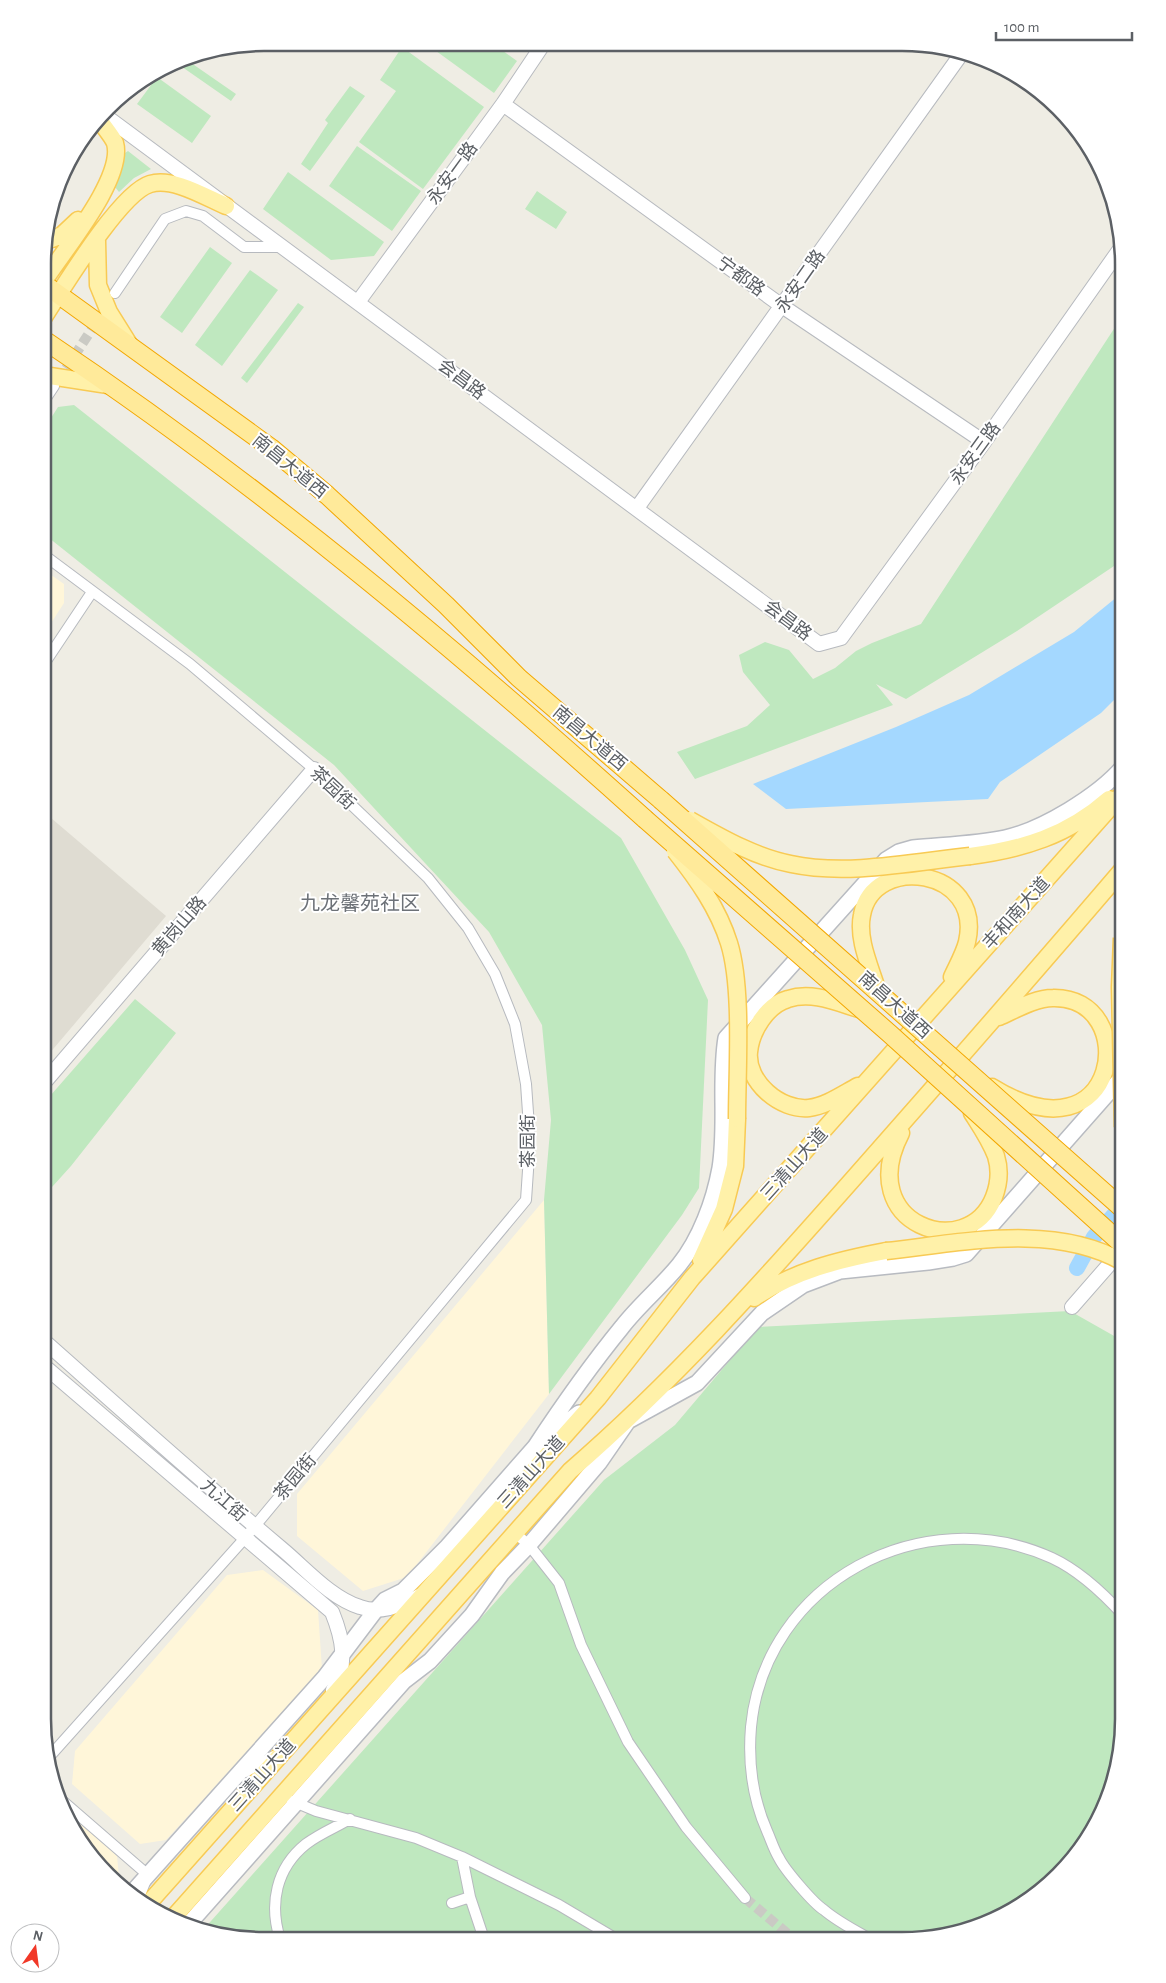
<svg xmlns="http://www.w3.org/2000/svg" width="1166" height="1983" font-family="'Alegreya Sans','Noto Sans SC',sans-serif">
	<rect width="100%" height="100%" fill="#efede4"/>
	<!-- commercial -->
	<path fill="#fff6d9" d="M44,570L64,584V603L44,634Z
		M544,1200L549,1394L407,1577L363,1591L297,1536V1494Z
		M263,1570L318,1610L322,1669L166,1840L140,1844L72,1784L75,1751L227,1575Z
		M61,1807L117,1856L119,1877L116,1881L88,1854Z"/>
	<!-- education -->
	<path fill="#dfdcd2" d="M44,812L166,916L43,1061Z"/>
	<!-- green -->
	<path fill="#bfe8bf" d="M425,43H492L517,61L494,93Z
		M402,47L484,107L423,189L359,142L396,91L380,80Z
		M184,58L236,94L231,101L175,62Z
		M157,77L211,116L192,143L137,104Z
		M350,86L365,96L310,171L301,164L328,123L325,120Z
		M357,146L421,191L392,231L329,186Z
		M128,151L151,169L134,178L119,192L115,187L125,153Z
		M288,172L384,242L374,256L331,260L263,209Z
		M537,191L567,212L556,229L525,209Z
		M210,247L232,263L182,333L160,317Z
		M250,270L278,290L222,366L195,345Z
		M298,303L304,307L247,383L241,378Z
		M1123,315V560L1017,631L906,699L876,684L893,705L695,779L677,752L747,726L770,705L743,672L739,655L765,642L789,650L813,679L835,668L856,651L872,643L921,624Z
		M74,405L621,838L685,950L708,1000L699,1188L682,1215L549,1394L544,1200L551,1120L542,1025L489,932L334,765L44,534V429L58,407Z
		M135,999L176,1033L71,1166L43,1197V1104Z
		M1070,1311L1123,1341V1734L1112,1791L1078,1854L1037,1895L987,1924L902,1940L235,1939L203,1930L604,1480L675,1425L758,1327Z"/>
	<!-- water -->
	<path fill="#a4d8ff" d="M1123,592V691L1101,713L1000,782L988,799L786,809L753,784L896,727L969,695L1074,632Z"/>
	<g fill="none" stroke-linecap="round" stroke-linejoin="round">
		<!-- river -->
		<path stroke="#a4d8ff" stroke-width="16" d="M1077,1268L1094,1237L1123,1205"/>
		<!-- minor-tunnel -->
		<path stroke="#cacac4" stroke-width="10" stroke-dasharray="10 5" stroke-linecap="butt" d="M58,381L99,318
			M745,1898L795,1940"/>
		<!-- minor casing -->
		<g stroke="#b7babf" stroke-width="12">
			<path id="minor" d="M115,293L165,219L186,211L203,216L244,247H282
				M44,401L54,386
				M44,555L190,664L314,769L428,878L468,928L495,974L515,1024L526,1084L530,1141L526,1200L245,1538L50,1756
				M44,664L92,592
				M515,1533L529,1545L559,1583L581,1645L628,1742L686,1827L745,1898
				M245,1772L274,1756
				M58,1797L148,1875L138,1900
				M292,1801L316,1811L416,1838L462,1857L559,1905L618,1940
				M462,1857L470,1897L484,1939
				M452,1903L470,1897
				M280,1939C269,1904 276,1868 306,1844C319,1834 336,1827 350,1819
				M872,1940C856,1931 838,1922 824,1910C813,1903 785,1870 779,1858C774,1850 771,1840 767,1831C752,1797 748,1763 751,1727C765,1582 922,1499 1052,1558C1080,1571 1103,1593 1123,1615"/>
		</g>
		<!-- tertiary casing -->
		<g stroke="#b7babf" stroke-width="16">
			<path id="tertiary" d="M503,104L782,306L984,442
				M104,115L819,644L841,638L984,442L1120,249
				M358,302L503,104L544,43
				M637,508L962,53
				M43,1084L314,769
				M1072,1307L1121,1251
				M43,1340C122,1410 201,1481 282,1549C306,1569 331,1598 360,1607C382,1615 402,1604 422,1595
				M43,1365L332,1612C343,1639 348,1664 333,1690"/>
		</g>
		<!-- secondary casing -->
		<g stroke="#b8bbc1" stroke-width="18">
			<path id="secondary" d="M535,1447C562,1406 591,1365 622,1327C639,1305 661,1287 679,1265C700,1239 714,1201 720,1168C727,1125 719,1081 726,1038L886,860L899,852L913,848C943,845 976,844 1005,838C1042,830 1098,796 1123,767
				M444,1554L448,1546L535,1447L579,1413
				M130,1895L325,1677L375,1611L385,1600L403,1591L448,1546
				M187,1926L404,1681L430,1661L472,1615L502,1573L529,1545L599,1463L628,1421L697,1383L762,1313L803,1285L840,1271L928,1262L953,1258L966,1254L1123,1076"/>
		</g>
		<!-- primary casing -->
		<g stroke="#f8ca54" stroke-width="19">
			<path id="primary" d="M97,241L98,285L109,312L129,344
				M44,242L62,235L78,220
				M44,281C63,251 125,178 115,143C112,136 104,127 100,121
				M44,317C63,288 120,193 150,184C173,177 205,197 226,206
				M44,378L50,376L108,385
				M970,856C1023,849 1067,836 1109,799
				M877,989C870,966 857,939 862,915C873,853 984,868 967,942C964,954 957,966 952,977
				M858,1086C843,1094 826,1106 809,1108C781,1111 746,1082 749,1052C751,1031 767,1005 788,999C813,991 838,1003 862,1010
				M992,1087C1121,1167 1142,996 1053,998C1035,998 1015,1010 999,1017
				M901,1133C853,1225 968,1264 994,1197C999,1184 1000,1169 996,1156C990,1140 981,1127 972,1113
				M701,1260L724,1209L735,1166L737,1119
				M754,1298C794,1271 838,1260 886,1251
				M147,1905L598,1398L692,1278L1123,793
				M172,1919L570,1471C673,1382 763,1281 853,1179C944,1076 1034,973 1123,869"/>
		</g>
		<!-- trunk casing -->
		<g stroke="#f3a700" stroke-width="20">
			<path id="trunk" d="M44,284L271,448L327,495L446,605L519,678L661,800
				M44,340C258,483 454,647 645,819"/>
		</g>
		<!-- minor -->
		<use href="#minor" stroke="#fff" stroke-width="10"/>
		<!-- tertiary -->
		<use href="#tertiary" stroke="#fff" stroke-width="14"/>
		<!-- secondary -->
		<use href="#secondary" stroke="#fff" stroke-width="15"/>
		<!-- primary -->
		<use href="#primary" stroke="#fff1a9" stroke-width="16"/>
		<!-- trunk -->
		<use href="#trunk" stroke="#ffea9a" stroke-width="18"/>
		<!-- primary-bridge casing -->
		<g stroke="#f8ca54" stroke-width="19" stroke-linecap="butt">
			<path id="primary-bridge" d="M690,820C722,838 755,857 791,864C847,876 914,862 970,856
				M675,851C697,879 718,908 729,943C743,988 737,1070 737,1119
				M1122,938L1120,987L1123,1127
				M886,1251C961,1243 1053,1222 1123,1262"/>
		</g>
		<!-- trunk-bridge casing -->
		<g stroke="#f3a700" stroke-width="20" stroke-linecap="butt">
			<path id="trunk-bridge" d="M661,800L1123,1209
				M645,819L890,1034L1123,1245"/>
		</g>
		<!-- primary-bridge -->
		<use href="#primary-bridge" stroke="#fff1a9" stroke-width="16"/>
		<!-- trunk-bridge -->
		<use href="#trunk-bridge" stroke="#ffea9a" stroke-width="18"/>
	</g>
	<g text-anchor="middle" stroke-width="4" stroke-linejoin="round" paint-order="stroke">
		<!-- street labels -->
		<g font-size="18" fill="#5c6065" stroke="#fff">
			<text transform="translate(452 173) rotate(-54)" y="6">永安一路</text>
			<text transform="translate(741 276) rotate(36)" y="6">宁都路</text>
			<text transform="translate(800 281) rotate(-55)" y="6">永安二路</text>
			<text transform="translate(462 379) rotate(37)" y="6">会昌路</text>
			<text transform="translate(975 453) rotate(-54)" y="6">永安三路</text>
			<text transform="translate(290 466) rotate(39)" y="6">南昌大道西</text>
			<text transform="translate(788 620) rotate(37)" y="6">会昌路</text>
			<text transform="translate(590 738) rotate(40)" y="6">南昌大道西</text>
			<text transform="translate(333 788) rotate(43)" y="6">茶园街</text>
			<text transform="translate(1016 913) rotate(-48)" y="6">丰和南大道</text>
			<text transform="translate(179 926) rotate(-49)" y="6">黄岗山路</text>
			<text transform="translate(895 1005) rotate(42)" y="6">南昌大道西</text>
			<text transform="translate(528 1141) rotate(-90)" y="6">茶园街</text>
			<text transform="translate(794 1164) rotate(-48)" y="6">三清山大道</text>
			<text transform="translate(531 1472) rotate(-48)" y="6">三清山大道</text>
			<text transform="translate(295 1477) rotate(-50)" y="6">茶园街</text>
			<text transform="translate(224 1500) rotate(41)" y="6">九江街</text>
			<text transform="translate(262 1775) rotate(-48)" y="6">三清山大道</text>
		</g>
		<!-- quarter labels -->
		<g font-size="20" fill="#6d7278" stroke="#fff">
			<text x="360" y="910">九龙馨苑社区</text>
		</g>
	</g>
	<!-- crop -->
	<path d="M0 0H1166V1983H0ZM264 51H902A213 213 0 0 1 1115 264V1719A213 213 0 0 1 902 1932H264A213 213 0 0 1 51 1719V264A213 213 0 0 1 264 51Z" fill="#fff" fill-rule="evenodd"/>
	<path fill="none" stroke="#5c6065" stroke-width="2.5" d="M264 51H902A213 213 0 0 1 1115 264V1719A213 213 0 0 1 902 1932H264A213 213 0 0 1 51 1719V264A213 213 0 0 1 264 51Z"/>
	<!-- north arrow -->
	<g transform="translate(35 1948) rotate(14)"><circle r="24" fill="#ffffff" stroke="#bebfc1"/>
	<path d="M0-4L9 19L0 12L-9 19Z" fill="#f13828"/>
	<text y="-8" font-size="14" font-weight="bold" text-anchor="middle" fill="#5c6065">N</text>
	</g>
	<!-- scale -->
	<path d="M996 32v8h136v-8" fill="none" stroke="#5c6065" stroke-width="2.5"/>
	<text x="1004" y="32" font-size="15" fill="#5c6065" stroke="#ffffff" stroke-width="4" paint-order="stroke">100 m</text>
</svg>
